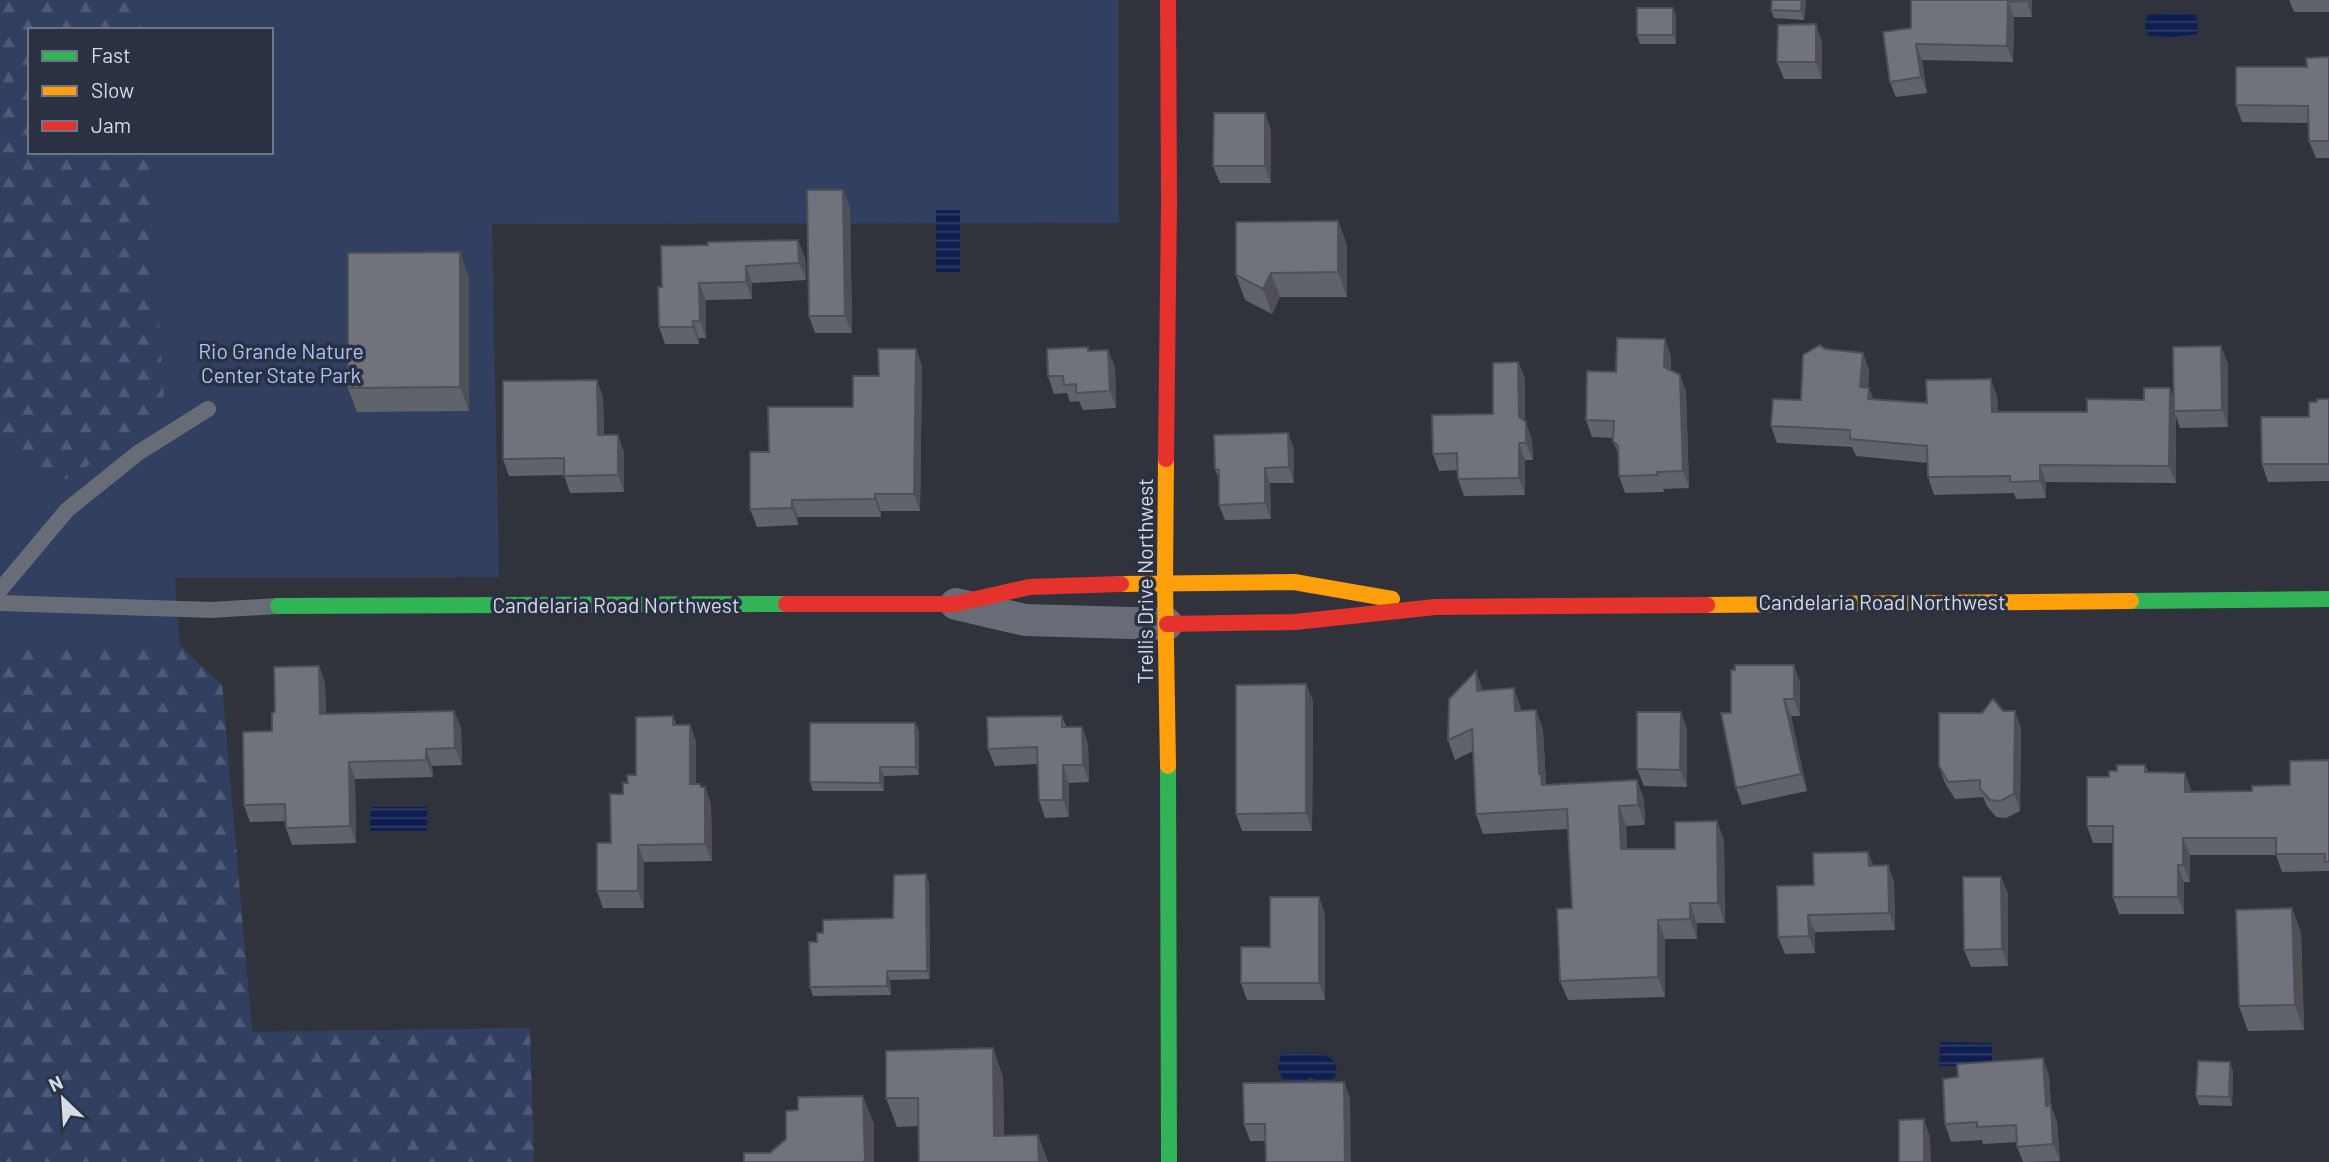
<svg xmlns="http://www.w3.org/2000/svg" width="2329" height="1162" font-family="Barlow,sans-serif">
	<defs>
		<pattern id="forest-firs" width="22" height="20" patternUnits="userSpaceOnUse" patternTransform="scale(1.75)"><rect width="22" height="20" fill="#313f61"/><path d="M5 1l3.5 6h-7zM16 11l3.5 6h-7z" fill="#4e5a78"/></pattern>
		<pattern id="water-rules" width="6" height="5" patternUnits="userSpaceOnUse" patternTransform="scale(1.75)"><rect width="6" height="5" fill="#0e1e50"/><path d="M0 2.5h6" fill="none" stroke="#303e69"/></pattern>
	</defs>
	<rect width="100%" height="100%" fill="#30333c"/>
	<!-- green -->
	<path fill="#313f61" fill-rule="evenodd" d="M0,0H1119V223L492,224L499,577L175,578L180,646L222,685L252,1032L530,1028L534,1162H0ZM30,30H271V152H30Z"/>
	<!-- forest -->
	<path fill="url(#forest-firs)" d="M0,0H139L141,30H30V152H148L165,416L67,479L0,454Z
		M180,646L222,685L252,1032L530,1028L534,1162H0V650Z"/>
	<!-- water -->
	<path fill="url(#water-rules)" d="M2172,12L2197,14L2198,34L2173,37L2148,36L2145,26L2147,15Z
		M936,210H960V272H936Z
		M371,807H427V831H370Z
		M1940,1042L1992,1043V1066H1939Z
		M1287,1053C1304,1053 1344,1048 1335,1077L1329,1083L1318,1082L1311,1077L1302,1083L1285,1084L1278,1069L1280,1057Z"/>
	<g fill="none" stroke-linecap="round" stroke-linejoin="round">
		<!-- lane -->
		<path stroke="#676c76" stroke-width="16" d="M0,590L67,510L138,453L208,409
			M0,603L211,610L278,606"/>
		<!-- street -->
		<path stroke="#676c76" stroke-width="32" d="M956,604L1025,620L1167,624"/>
		<!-- fast -->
		<path stroke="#30b455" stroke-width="16" d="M2131,601L2329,599
			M278,606L786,604
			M1168,766L1169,1162"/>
		<!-- slow -->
		<path stroke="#ff9f0a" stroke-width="16" d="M1166,459L1165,582L1168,766
			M1121,584L1294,582L1392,599
			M1707,605L2131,601"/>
		<!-- jam -->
		<path stroke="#e5322d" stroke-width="16" d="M1166,459L1169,203L1168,0
			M786,604H954L1029,587L1121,584
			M1167,624L1295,622L1435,607L1707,605"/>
	</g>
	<!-- wall -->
	<path fill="#60636a" d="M1806,0L1804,20L1774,18L1771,10Z
		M1911,0H2032V17H2014L2013,62L1922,60L1927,93L1896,97L1890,82L1911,28Z
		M2289,0H2329V12H2294Z
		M1673,8L1676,16V44H1640L1637,35Z
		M1822,42V79H1784L1777,62Z
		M2329,57V158H2316L2309,141V123L2242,122L2236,105L2307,67Z
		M1271,130V183H1220L1213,166Z
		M843,190L850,207L852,333H815L809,316Z
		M1338,221L1347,246V297H1280L1272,314L1245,300L1236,275Z
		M661,246L805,257L806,280L752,283V299L706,300V338H699V344H665L659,327L662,287Z
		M469,277V411L357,412L348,388Z
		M1088,347L1089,351L1115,367L1116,408L1083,410L1079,401L1070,402L1067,393L1054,394L1048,376Z
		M1863,353L1869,370L1868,388L1874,400L1927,403L1997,396L1998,412H2087L2174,400L2228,363V427L2180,428L2176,416V483L2046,482V498L2016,499L2014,493L1934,495L1928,477V463L1856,456L1852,447L1777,443L1771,426L1801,400Z
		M1671,356V371L1680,375L1686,392L1689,488L1663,489L1664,492L1625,493L1619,476V455L1613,441L1614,438L1592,437L1586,420Z
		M1518,362L1525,379V422L1532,440L1533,460H1525V495L1464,496L1458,479V470L1439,471L1433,454L1493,414Z
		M922,366L920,511H881V517H798V525L757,527L750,509L769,452L853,407L879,376Z
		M603,397L604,435L624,452V492L570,493L564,475L509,476L503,459Z
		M2329,399V481L2268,482L2262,464L2309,417L2317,402Z
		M1294,448V483H1270L1271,519L1225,520L1219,505V479L1215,469Z
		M319,666L325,683L326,714L454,711L461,728L462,765L432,766L433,777L355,779L356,843L292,845L286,828V821L250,822L244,805L272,731L275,712Z
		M1800,682V716H1791L1807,791L1742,805L1736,788L1731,713Z
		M1306,684L1313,701L1312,831H1242L1236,814Z
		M1483,691L1521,708V711L1536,710L1543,730L1546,785L1637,780L1644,800L1645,825L1626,826L1627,849H1675L1724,840L1725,923H1697V939H1665V997L1568,1000L1560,981L1572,908L1568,829L1483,834L1476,814L1473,751L1455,760L1448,740Z
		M2003,711L2021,728L2020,811L2006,818L1996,817L1987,806L1983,797L1955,799L1945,783L1939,766L1982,713Z
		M673,716L676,725H690L696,742V784L701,787H705L711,804L712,861L644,862V908H603L597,891L611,843L623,794L636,775Z
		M1062,716L1066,727H1082L1088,744L1089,782L1069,783V817L1045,818L1039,800L1038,764L995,766L988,749Z
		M915,723L919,731V775L884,776V791H813L810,782Z
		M1687,729V787L1644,786L1637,769Z
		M2329,760V872V871L2282,872L2276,855H2190V882H2184V914H2119L2113,897V843H2093L2087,826L2109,777L2145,765L2148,772L2185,773L2191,792L2252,791L2290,785Z
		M1873,865H1888L1894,882L1895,930L1815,932V953L1785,954L1778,937Z
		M2001,877L2008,894V966L1971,967L1964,950Z
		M929,883L930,979L890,980L891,995L813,996L810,987L817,942L823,933L893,918Z
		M1319,897L1325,914V1000H1247L1241,983L1270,947Z
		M2292,908L2301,933L2304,1030L2248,1031L2239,1006Z
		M993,1048L1003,1077L1004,1136L1038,1135L1048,1162H919L918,1126L897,1127L886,1098Z
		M2233,1071L2232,1106L2199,1105L2196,1096Z
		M2049,1075L2051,1106L2057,1122L2060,1161L2023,1162L2017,1147V1142L1983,1144L1982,1140L1951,1142L1945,1124Z
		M1344,1082L1350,1099L1265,1141H1250L1244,1124Z"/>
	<!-- shaded-wall -->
	<path fill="#4e5056" d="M1802,0H1806L1804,20L1801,11Z
		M2026,0H2032V17L2027,1Z
		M2008,2L2014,17L2013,62L2007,46Z
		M1673,8L1676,16V44L1673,35Z
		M1816,24L1822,42V79L1816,62Z
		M1916,44L1922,60L1927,93L1921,77Z
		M1265,113L1271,130V183L1265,166Z
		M843,190L850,207L852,333L845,316Z
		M1338,221L1347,246V297L1338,272Z
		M798,240L805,257L806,280L799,263Z
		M460,252L469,277V411L460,387Z
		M746,266L752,283V299L746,282Z
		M1271,273L1280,297L1272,314L1263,289Z
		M699,283L706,300V338L700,321Z
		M693,321L699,338V344L693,327Z
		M1665,339L1671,356L1670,385L1664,367Z
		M2221,346L2228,363V427L2222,410Z
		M916,349L922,366L920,511L914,494Z
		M1108,350L1115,367L1116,408L1110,391Z
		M1863,353L1869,370L1867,405L1860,387Z
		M1518,362L1525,379V434L1519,417Z
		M1680,375L1686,392L1689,488L1683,471Z
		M1991,379L1997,396L1998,429L1992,412Z
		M597,380L603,397L604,452L598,435Z
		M1869,388L1876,405L1868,399Z
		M2170,388L2176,405L2174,411L2176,416V483L2169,466Z
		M1526,422L1532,440L1533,460L1526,443Z
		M1288,433L1294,448V483L1289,467Z
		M618,435L624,452V492L618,475Z
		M1519,443L1525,460V495L1519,478Z
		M2040,465L2046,482V498L2040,481Z
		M1265,468L1270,483L1271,519L1265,503Z
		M875,494L881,511V517L875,499Z
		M792,500L798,517V525L792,508Z
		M1794,665L1800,682V716L1794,699Z
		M319,666L325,683L326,731L320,714Z
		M1476,671L1483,691H1477Z
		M1306,684L1313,701L1312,831L1306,813Z
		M1514,688L1521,708L1522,731L1515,711Z
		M1784,699L1791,716L1807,791L1801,774Z
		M1536,710L1543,730L1546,786L1542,785L1539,774Z
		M454,711L461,728L462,765L455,748Z
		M2015,711L2021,728L2020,811L2014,794Z
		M1681,712L1687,729V787L1680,770Z
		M915,723L919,731V775L916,767Z
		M690,725L696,742V801L690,784Z
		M1082,727L1088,744L1089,782L1083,765Z
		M426,749L432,766L433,777L426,760Z
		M349,762L355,779L356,843L350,826Z
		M1063,765L1069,783V817L1063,800Z
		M880,767L884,776V791L880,783Z
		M2185,773L2191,790V809L2185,792Z
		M1637,780L1644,800L1645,825L1638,805Z
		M700,784L705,797V787L711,804L712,861L705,844Z
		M1619,806L1626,826L1628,869L1621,849Z
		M1717,821L1724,840L1725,923L1718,903Z
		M2183,838L2190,855V882L2183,865Z
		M638,845L644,862V908L638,891Z
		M1868,852L1875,869L1869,866Z
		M1888,865L1894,882L1895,930L1889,913Z
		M2178,865L2184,882V914L2178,897Z
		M926,874L929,883L930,979L927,971Z
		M2001,877L2008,894V966L2002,949Z
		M1319,897L1325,914V1000L1319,983Z
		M1690,903L1697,923V939L1690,919Z
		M2292,908L2301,933L2304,1030L2295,1005Z
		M1808,915L1815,932V953L1809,936Z
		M1658,920L1665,939V997L1658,977Z
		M887,971L890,980L891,995L887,986Z
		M993,1048L1003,1077L1004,1162L994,1136Z
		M2043,1058L2049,1075L2051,1106L2057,1122L2060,1161L2053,1144L2046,1106Z
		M2230,1062L2233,1071L2232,1106L2229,1097Z
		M1344,1082L1350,1099L1351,1162H1345Z
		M863,1096L874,1124V1162H863Z
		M1924,1119L1930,1137L1931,1162H1924Z
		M1038,1135L1048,1162H1039Z"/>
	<!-- building -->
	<path fill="#70737b" stroke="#4e5056" stroke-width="2" d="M1772,0H1802L1801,11L1771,10Z
		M1911,0H2026L2027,1L2008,2L2007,46L1916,44L1921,77L1890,82L1883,32L1911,28Z
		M1637,8H1673V35H1637Z
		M1816,24V62H1777L1778,25Z
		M2329,57V141H2309L2308,106L2236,105V67H2307L2306,58Z
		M1214,113H1265V166H1213Z
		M807,190H843L845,316H809Z
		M1338,221V272L1271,273L1263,289L1236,275V222Z
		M798,240L799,263L746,266V282L699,283L700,321H693V327H659L658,287H662L661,246L708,245V242Z
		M460,252V387L348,388V253Z
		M1617,338L1665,339L1664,367L1680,375L1683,471L1657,472V475L1619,476L1618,446L1613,441L1614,421L1586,420L1587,371L1616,372Z
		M1820,345L1825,349L1863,353L1860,387L1869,388L1868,399L1927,403L1926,380L1991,379L1992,412H2087V399L2144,400V388H2170L2169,466L2040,465V481L2010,482V476L1928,477L1927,446L1850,439V430L1771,426L1773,399L1801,400L1803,355Z
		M2221,346L2222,410L2174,411L2173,347Z
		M1088,347V351L1108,350L1110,391L1076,393V384L1064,385L1063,376H1048L1047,349Z
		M878,349H916L914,494H875V499L792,500V508L750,509V452H769L768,407H853V376H879Z
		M1518,362L1519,417L1526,422V443H1519V478L1458,479L1457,453L1433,454L1432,415L1493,414V363Z
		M597,380L598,435H618V475L564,476V458L503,459V381Z
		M2317,399H2329V464H2262L2261,417H2309V402H2317Z
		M1288,433L1289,467L1265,468V503L1219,505V470L1215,469L1214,435Z
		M1735,665H1794V699H1784L1801,774L1736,788L1721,713H1731V670H1735Z
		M319,666L320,714L454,711L455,748L426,749V760L349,762L350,826L286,828L285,804L244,805L243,732L272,731V713L275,712L274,667Z
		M1476,671L1477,691L1514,688L1515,711L1536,710L1539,774H1541L1542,785L1637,780L1638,805L1619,806L1621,849H1675V822L1717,821L1718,903H1690V919L1658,920V977L1560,981L1557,909L1572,908L1567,809L1476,814L1472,729L1448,740L1449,699Z
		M1306,684V813L1236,814V685Z
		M1993,699L2003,711H2015L2014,794L2000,801L1990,800L1980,789V780L1948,782L1939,766V713H1982Z
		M1637,712H1681L1680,770L1637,769Z
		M673,716V725H690V784H700L701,787H705V844L638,845V891H597V843H611L610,794H623V783H628L627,775H636V717Z
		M1062,716V727H1082L1083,765H1063V800H1039L1037,747L988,749L987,717Z
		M810,723H915L916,767H880V783L810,782Z
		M2329,760V862H2325V854H2276V838H2183V865H2178V897H2113V826H2087V777H2109V771H2117V765H2145V772L2185,773V792L2252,791V786L2290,785V761Z
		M1868,852L1869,866L1888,865L1889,913L1808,915L1809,936L1778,937L1777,886L1814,885L1813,853Z
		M926,874L927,971H887V986L810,987L809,942H817V933H823V920L893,918L894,875Z
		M1963,877H2001L2002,949L1964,950Z
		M1270,897H1319V983H1241V947H1270Z
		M2292,908L2295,1005L2239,1006L2236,910Z
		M993,1048L994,1136L1038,1135L1039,1162H919L918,1098H886V1051Z
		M2043,1058L2046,1106L2051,1105L2053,1144L2017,1147L2016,1125L1977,1127V1122L1945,1124L1943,1079L1958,1077L1957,1064Z
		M2198,1061L2230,1062L2229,1097L2196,1096Z
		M1344,1082L1345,1162H1266L1265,1124H1244L1243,1083Z
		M863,1096L865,1160L863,1162H744V1153H770L786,1139V1111L798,1110V1097Z
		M1924,1119V1162H1899V1120Z"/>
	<g text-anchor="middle" stroke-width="7" stroke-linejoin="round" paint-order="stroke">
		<!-- park labels -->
		<g font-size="21" fill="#aac2f6" stroke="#2a3142">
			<text x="281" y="359">Rio Grande Nature<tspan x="281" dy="24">Center State Park</tspan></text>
		</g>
		<!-- street labels -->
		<g font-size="21" fill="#d6dbe6" stroke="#2a3142">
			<text transform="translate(1146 581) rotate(-90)" y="7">Trellis Drive Northwest</text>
			<text x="1882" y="610">Candelaria Road Northwest</text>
			<text x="616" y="613">Candelaria Road Northwest</text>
		</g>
	</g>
	<!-- legend -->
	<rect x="28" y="28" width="245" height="126" fill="#2a3142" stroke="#6f7584" stroke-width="2"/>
	<rect x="42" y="51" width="35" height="10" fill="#30b455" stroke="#6f7584" stroke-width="2"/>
	<text x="91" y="63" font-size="21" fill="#d6dbe6">Fast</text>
	<rect x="42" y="86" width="35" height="10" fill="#ff9f0a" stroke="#6f7584" stroke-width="2"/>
	<text x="91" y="98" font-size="21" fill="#d6dbe6">Slow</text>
	<rect x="42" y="121" width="35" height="10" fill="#e5322d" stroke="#6f7584" stroke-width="2"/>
	<text x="91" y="133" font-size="21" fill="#d6dbe6">Jam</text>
	<!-- north arrow -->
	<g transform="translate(63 1099) rotate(335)" stroke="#2a3142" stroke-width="5" paint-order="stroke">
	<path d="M0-5L12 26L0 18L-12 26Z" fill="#d6dbe6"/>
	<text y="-10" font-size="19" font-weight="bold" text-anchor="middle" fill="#d6dbe6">N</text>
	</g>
</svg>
